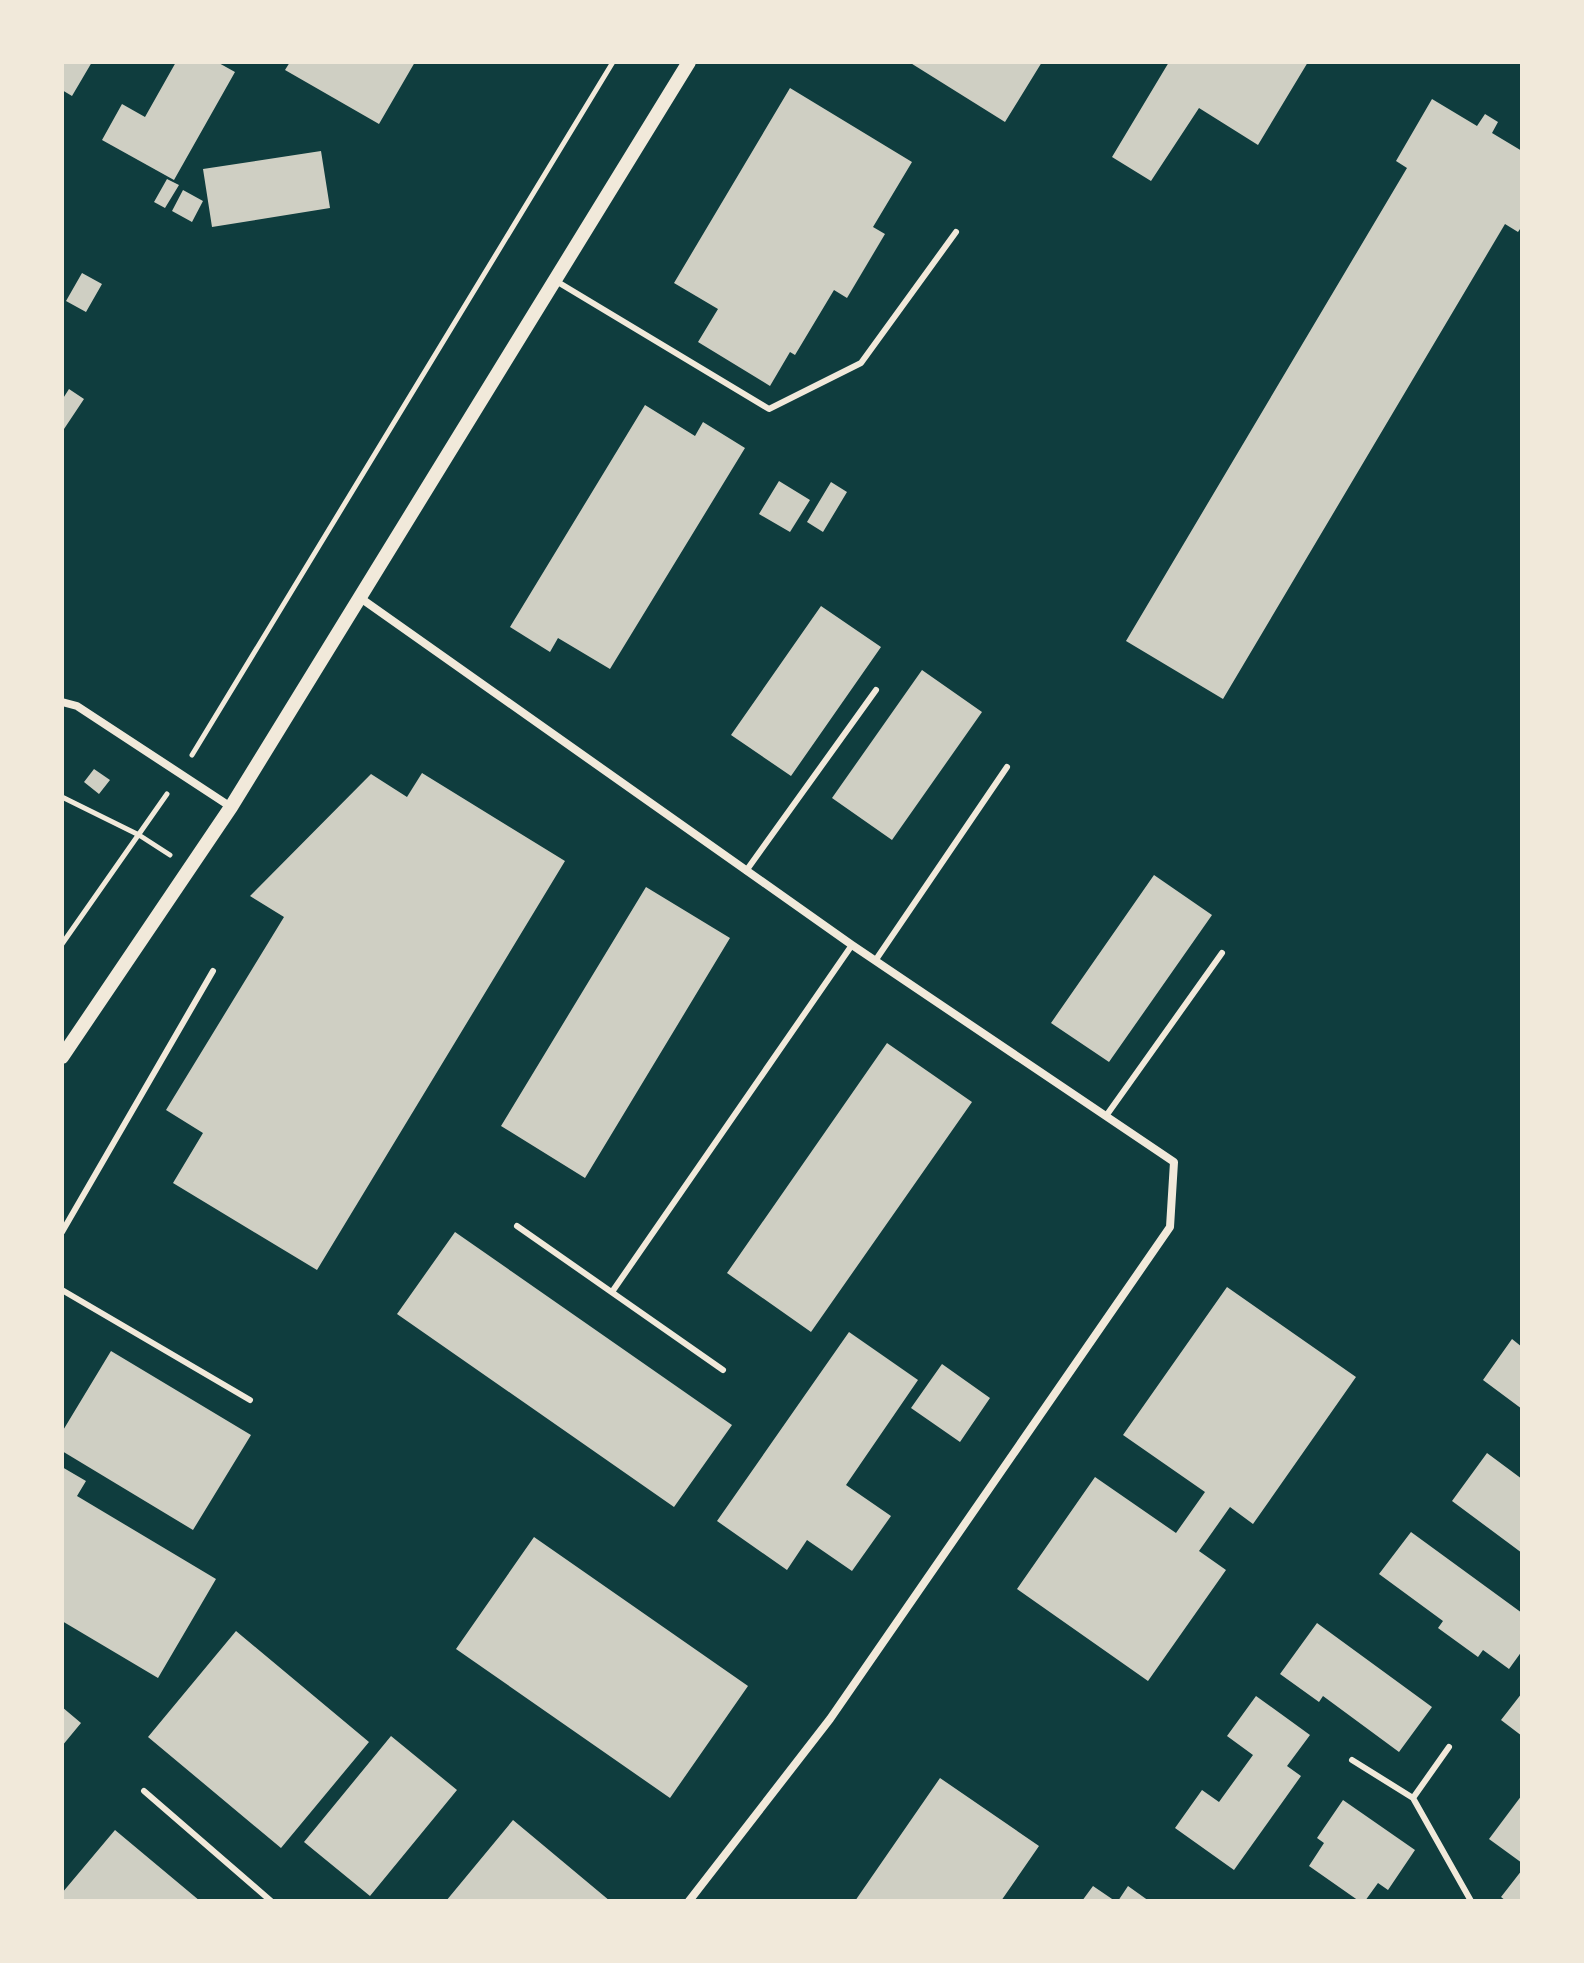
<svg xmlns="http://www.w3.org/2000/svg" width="1584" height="1963" font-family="'Golos Text',sans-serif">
	<rect width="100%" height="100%" fill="#0f3d3e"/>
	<!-- building -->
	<path fill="#cfcfc3" d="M62,62H92L72,96L62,90Z
		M176,62H217L235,72L174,180L102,140L122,104L145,117Z
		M290,62H415L379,124L285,70Z
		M909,62H1042L1005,122Z
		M1169,62H1308L1258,145L1199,108L1151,181L1112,157Z
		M790,88L912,162L873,227L885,234L847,298L834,290L795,355L790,352L770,386L698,342L718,309L674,283Z
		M1432,99L1477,126L1485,114L1498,122L1492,133L1522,151V226L1518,232L1505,224L1223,699L1126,641L1407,168L1396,161Z
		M321,151L330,208L212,227L203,169Z
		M167,179L179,185L165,208L154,202Z
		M183,190L203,201L192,222L172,211Z
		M82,273L102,284L86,312L66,301Z
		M69,389L84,399L64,429L62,428V400Z
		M645,405L695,436L703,422L745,448L610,669L558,638L550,652L510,627Z
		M779,481L810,500L790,532L759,514Z
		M831,482L847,492L823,532L807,522Z
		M821,606L881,647L791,776L731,735Z
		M922,670L982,712L892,840L832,798Z
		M94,769L110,780L99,794L84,782Z
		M422,773L565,861L317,1270L173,1183L203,1133L166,1110L284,917L250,896L371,774L407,797Z
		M1154,875L1212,915L1109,1062L1051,1023Z
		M646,887L730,938L585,1178L501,1126Z
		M887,1043L972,1102L811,1332L727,1273Z
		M455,1232L732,1425L674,1507L397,1314Z
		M1227,1287L1356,1377L1253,1524L1230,1507L1199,1551L1226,1570L1148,1681L1017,1589L1095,1477L1176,1533L1205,1492L1123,1435Z
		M849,1332L918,1380L846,1485L891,1516L852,1571L807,1540L787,1570L717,1521Z
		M1512,1339L1522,1347V1409L1483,1380Z
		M111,1351L251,1435L193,1530L62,1451V1432Z
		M942,1364L990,1398L960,1442L911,1408Z
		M1487,1453L1522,1479V1553L1452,1501Z
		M62,1467L86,1481L77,1496L216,1579L158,1678L62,1621Z
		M1411,1532L1522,1613V1651L1509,1669L1483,1650L1478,1657L1438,1628L1443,1621L1379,1574Z
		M534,1537L748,1686L670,1798L456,1649Z
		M1317,1623L1432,1707L1399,1752L1323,1696L1319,1702L1280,1674Z
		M236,1631L369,1742L281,1848L148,1737Z
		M1522,1693V1736L1501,1720Z
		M1256,1696L1310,1735L1287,1766L1301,1776L1234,1870L1175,1828L1202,1790L1219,1802L1253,1755L1227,1736Z
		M62,1707L81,1723L62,1746Z
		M391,1736L457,1790L370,1896L304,1842Z
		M940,1778L1039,1846L1001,1901H855Z
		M1522,1795V1863L1489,1839Z
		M1343,1800L1415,1850L1388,1890L1378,1883L1365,1901H1359L1309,1866L1324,1843L1317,1838Z
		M513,1820L610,1901H446Z
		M115,1830L200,1901H62V1893Z
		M1522,1870V1901H1506L1501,1897Z
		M1093,1886L1115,1901H1082Z
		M1128,1886L1149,1901H1118Z"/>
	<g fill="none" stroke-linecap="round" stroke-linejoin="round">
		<!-- path -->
		<path stroke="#f1e9da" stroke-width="5" d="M192,755L613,62
			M62,797L139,835L170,855
			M62,944L167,794"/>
		<!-- service -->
		<path stroke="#f1e9da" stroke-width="6" d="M556,281L769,409L861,363L956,232
			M746,871L876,690
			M875,961L1007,767
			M1106,1116L1222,953
			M517,1226L723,1370
			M62,1232L213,971
			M62,1290L250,1400
			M612,1292L852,945
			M1352,1760L1413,1798L1471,1901
			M144,1791L271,1901
			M1413,1798L1449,1747"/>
		<!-- minor -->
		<path stroke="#f1e9da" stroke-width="8" d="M359,597L852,945L1174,1162L1170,1227L830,1719L689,1901
			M62,702L77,706L231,807"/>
		<!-- tertiary -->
		<path stroke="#f1e9da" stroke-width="14" d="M62,1057L231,807L689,62"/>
	</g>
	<!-- border -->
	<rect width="1584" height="1963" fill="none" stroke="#f1e9da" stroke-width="128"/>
</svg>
